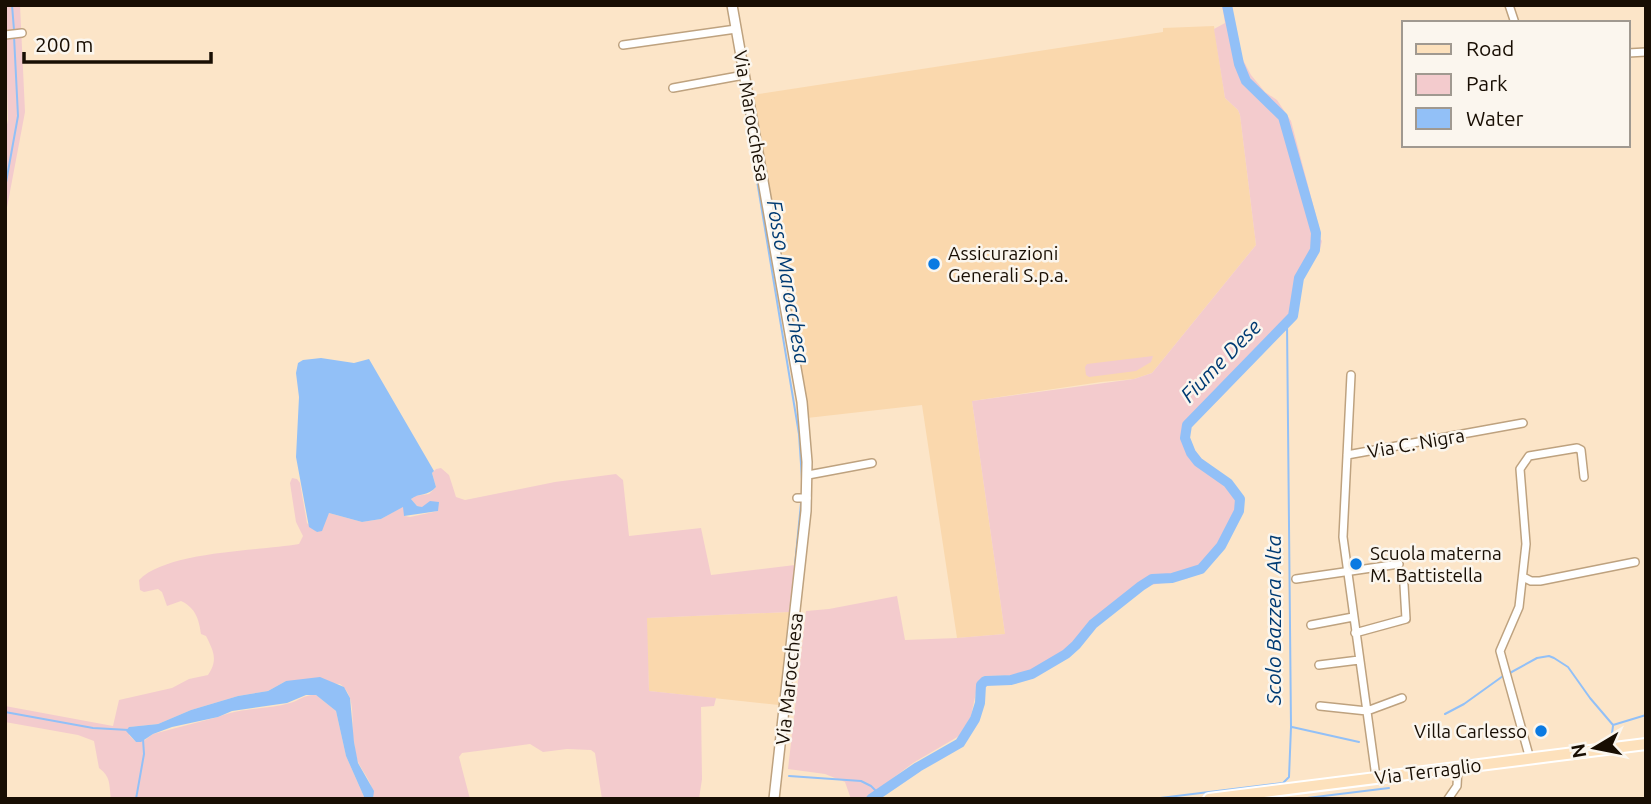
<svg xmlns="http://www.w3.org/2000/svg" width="1651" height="804" font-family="Ubuntu,sans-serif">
	<rect width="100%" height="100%" fill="#fce5c8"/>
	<!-- built -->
	<path fill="#fad8ad" d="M1214,26L1225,98L1238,110L1240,115L1256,245L1152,373L1134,379L1101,382L972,401L1005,634L957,638L922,405L807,418L752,95L1163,32V28Z
		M789,612L779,705L649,691L646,618Z"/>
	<!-- green -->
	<path fill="#f3cbcd" d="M5,5H20L25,112L5,218V134L8,120Z
		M1222,5H1226L1234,18L1241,56L1251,75L1265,92L1277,100L1291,121L1320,231L1316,233L1322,241L1320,249L1301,283L1294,320L1218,400L1192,423L1189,429V440L1193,448L1202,459L1232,483L1242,498V513L1225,546L1207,569L1186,579L1151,585L1134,596L1094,627L1081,641L1032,669L1018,675L983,676L978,683L971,716L959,736L913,763L865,799H851L845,782L825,774L788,769L806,611L829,609L897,596L905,640L957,638L1005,634L972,401L1134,379L1152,373L1256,245L1240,115L1238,110L1225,98L1214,29L1225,23Z
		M1153,356L1151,362L1136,371L1089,377L1086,375L1085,367L1087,364Z
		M441,468L449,475L456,497L465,500L555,482L616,474L623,480L629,536L701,528L711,575L795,565L789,612L647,618L649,691L716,698L714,706L701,707L702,779L699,799H602L595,753L591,750L567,749L543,752L530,744L462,753L459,757L470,799H373C375,787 365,775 359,764C356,758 355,749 354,742C350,724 358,697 340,684L286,681L268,691L238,696L191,710L158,724L129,727V735L136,742L145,740L153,734L218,717C242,707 266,710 290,703C300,700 305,694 316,695L336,711L346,756L365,799H111C109,784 111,777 99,768L94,741L78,735L5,722V706L113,726L119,700L172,688L189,679L208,675C218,660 214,652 206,636L201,634C199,620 196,608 181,601L167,606L162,592L158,589L144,592L140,590L139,580C167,551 258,551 299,544L303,536L296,522L290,483L292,478L297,479L300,483L307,523L317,532L329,513L362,522L381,519L404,506L405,516L410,517L438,511L417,506L411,499L415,496L429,494L436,487L432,473L436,469Z"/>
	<!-- water -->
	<path fill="#92c0f7" d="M321,358L354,363L369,359L434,471L432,473L436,487C429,496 418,493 411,499L417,506L422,507L430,501L439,502L438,511L404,516L403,507L381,519L362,522L329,513L322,531L317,532L309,527L296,457L299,397L296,373L298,363L303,360Z
		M320,677L344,687L350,698L354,742L358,763L374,791L373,799H365L346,756L336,711L316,695H306L287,703L232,711L218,717L172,727L153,734L141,742H136L126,731L129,727L158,724L191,710L238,696L268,691L286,681Z"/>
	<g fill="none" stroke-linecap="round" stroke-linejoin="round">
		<!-- stream -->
		<path stroke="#92c0f7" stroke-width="2" d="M12,5L14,30
			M742,90L799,434L802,479
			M5,188L18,116L14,36
			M795,565L801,503
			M1508,674L1537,658L1549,656L1554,658L1568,667L1590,698L1613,725L1646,715
			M5,712L93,728L129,730
			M1445,714L1464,704L1503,676
			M1292,727L1359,742
			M1599,742L1611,741L1613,726
			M789,776L861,781L871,786L878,793
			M136,799L144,754L143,739
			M1152,799L1283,783L1289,777L1291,727L1287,323
			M1299,799L1389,788"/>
		<!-- river -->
		<path stroke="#92c0f7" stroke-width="10" d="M871,799L918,767L960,743L975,719L980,703L981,685L985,681L1011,680L1032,674L1066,654L1076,645L1093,624L1141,586L1152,579L1172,578L1201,569L1221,546L1239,511L1240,499L1228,483L1198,462L1191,453L1185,438L1187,425L1293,316L1299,278L1315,250L1316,233L1283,117L1246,81L1239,64L1227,5"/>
		<!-- minor casing -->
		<g stroke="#bea27f" stroke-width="10">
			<path id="minor" d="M1509,5L1515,23
				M5,35L22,33
				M623,45L736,29
				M1628,53L1646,52
				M673,88L744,75
				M1351,375L1343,537L1376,777
				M1347,455L1523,423
				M808,475L872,463
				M797,498H807
				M1523,577L1531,581H1540L1635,562
				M1296,579L1399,564
				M1311,625L1353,617
				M1355,633L1406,619L1404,585
				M1319,665L1359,660
				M1320,706L1367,711L1402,698
				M1530,759L1500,651L1519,607L1526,544L1520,469L1529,456L1577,448L1581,450L1584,477
				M1448,799L1457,786L1458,767"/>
		</g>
		<!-- tertiary casing -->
		<g stroke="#bea27f" stroke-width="12">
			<path id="tertiary" d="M732,5L802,402L807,462L806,511L774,799"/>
		</g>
		<!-- primary casing -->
		<g stroke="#fff" stroke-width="14">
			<path id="primary" d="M1209,799L1646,744"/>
		</g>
		<!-- minor -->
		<use href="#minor" stroke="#fff" stroke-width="7"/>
		<!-- tertiary -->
		<use href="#tertiary" stroke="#fff" stroke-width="9"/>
		<!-- primary -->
		<use href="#primary" stroke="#fde1bc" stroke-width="10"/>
	</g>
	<!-- markers -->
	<g fill="#0a7ae2" stroke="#fbf6ee" stroke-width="2.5">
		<circle cx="934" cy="264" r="7"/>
		<circle cx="1356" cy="564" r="7"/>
		<circle cx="1541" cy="731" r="7"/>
	</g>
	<g text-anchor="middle" stroke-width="5" stroke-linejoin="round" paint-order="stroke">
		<!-- street labels -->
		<g font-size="19" fill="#180e03" stroke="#fbf6ee">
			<text transform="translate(752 116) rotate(80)" y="7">Via Marocchesa</text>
			<text transform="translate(1416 443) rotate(-10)" y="7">Via C. Nigra</text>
			<text transform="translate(789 679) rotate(-84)" y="7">Via Marocchesa</text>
			<text transform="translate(1428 771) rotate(-7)" y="7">Via Terraglio</text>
		</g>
		<!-- poi labels -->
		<g font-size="19" fill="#180e03" stroke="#fbf6ee" text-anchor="start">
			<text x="948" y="260">Assicurazioni<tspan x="948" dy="22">Generali S.p.a.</tspan></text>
			<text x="1370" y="560">Scuola materna<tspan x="1370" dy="22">M. Battistella</tspan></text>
			<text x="1527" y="738" text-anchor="end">Villa Carlesso</text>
		</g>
		<!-- water labels -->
		<g font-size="21" font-style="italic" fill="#003b73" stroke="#fbf6ee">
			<text transform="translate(788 282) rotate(80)" y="7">Fosso Marocchesa</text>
			<text transform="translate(1221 361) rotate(-46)" y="7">Fiume Dese</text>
			<text transform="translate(1274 620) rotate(-90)" y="7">Scolo Bazzera Alta</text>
		</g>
	</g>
	<!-- border -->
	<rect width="1651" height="804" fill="none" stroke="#180e03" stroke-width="14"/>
	<!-- legend -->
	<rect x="1402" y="21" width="228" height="126" fill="#fbf6ee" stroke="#a09990" stroke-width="2"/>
	<rect x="1416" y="44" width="35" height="10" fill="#fde1bc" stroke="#a09990" stroke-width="2"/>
	<text x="1466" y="56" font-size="21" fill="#180e03">Road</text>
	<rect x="1416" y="74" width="35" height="21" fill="#f3cbcd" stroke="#a09990" stroke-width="2"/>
	<text x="1466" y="91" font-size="21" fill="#180e03">Park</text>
	<rect x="1416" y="108" width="35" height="21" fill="#92c0f7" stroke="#a09990" stroke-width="2"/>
	<text x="1466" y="126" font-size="21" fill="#180e03">Water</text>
	<!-- north arrow -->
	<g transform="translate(1595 748) rotate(260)" stroke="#fbf6ee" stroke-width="5" paint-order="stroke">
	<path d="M0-5L12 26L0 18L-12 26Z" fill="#180e03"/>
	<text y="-10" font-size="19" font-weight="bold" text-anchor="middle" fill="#180e03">N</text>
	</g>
	<!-- scale -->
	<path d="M24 52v10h187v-10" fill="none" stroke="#180e03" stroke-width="3.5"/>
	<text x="35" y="52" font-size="21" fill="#180e03" stroke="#fbf6ee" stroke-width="5" paint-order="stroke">200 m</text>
</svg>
